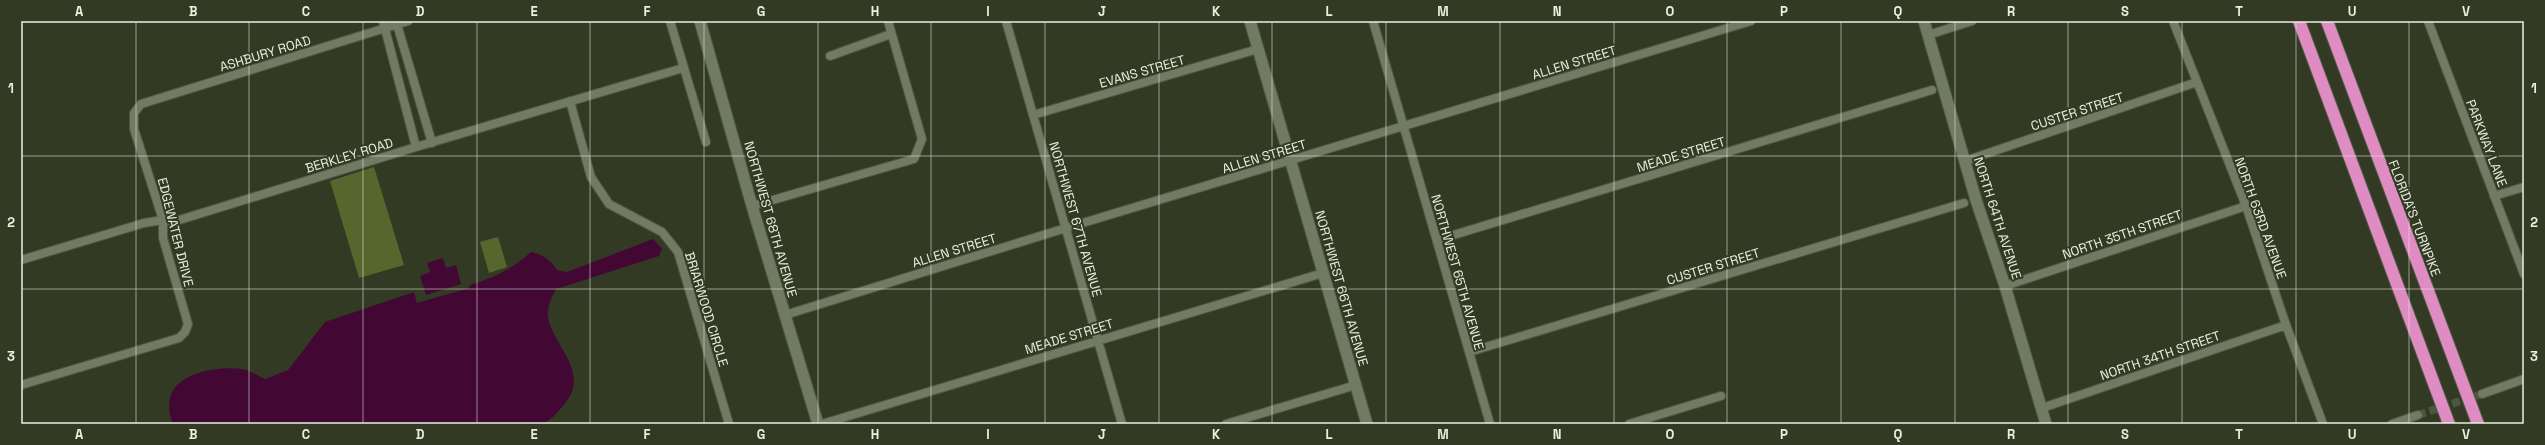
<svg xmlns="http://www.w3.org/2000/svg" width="2545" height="445" font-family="'Space Grotesk',sans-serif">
	<rect width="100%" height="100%" fill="#333a24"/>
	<!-- green -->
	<path fill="#56672e" d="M374,167L404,265L359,278L330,181Z
		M498,237L507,267L489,273L480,242Z"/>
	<!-- water -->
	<path fill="#420833" d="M653,239L662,249L659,256L556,289C552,297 546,309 548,318C555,349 592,373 563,406C557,413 551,420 542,424H173C154,378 207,365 242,369C249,370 258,376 265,379L288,370L325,322L414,292L417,303L469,288L470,285C494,278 512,269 531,252C542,254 551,260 557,270L567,272Z
		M443,258L446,268L456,265L461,284L426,295L420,276L430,272L427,263Z"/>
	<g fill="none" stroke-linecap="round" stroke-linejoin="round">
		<!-- minor-tunnel -->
		<path stroke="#4e5540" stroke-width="8" stroke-dasharray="8 4" stroke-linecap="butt" d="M2418,415L2482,394"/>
		<!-- minor casing -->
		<g stroke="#505744" stroke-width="10">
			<path id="minor" d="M383,21L416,147
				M396,21L432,143
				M670,21L706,142
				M1006,21L1122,424
				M1373,21L1490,424
				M2173,21L2246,206L2286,325L2323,424
				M2428,21L2524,274
				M1928,35L1972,21
				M830,56L891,34
				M570,101L591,177L609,204L662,232L678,252L729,424
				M1033,115L1258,49
				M1965,161L2197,82
				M2494,196L2524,187
				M752,206L914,159L922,139L888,21
				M1437,240L1932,90
				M21,260L144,223L163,220L176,221L416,147L683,68
				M2005,286L2246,206
				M785,315L1066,228L1751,21
				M1469,352L1964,203
				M21,385L179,338L185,332L188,324L163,238V220L134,129V113L141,104L408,21
				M2482,394L2524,379
				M2042,408L2286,325
				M822,424L1323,273
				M1226,424L1356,385
				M1629,424L1721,396
				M2392,424L2418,415"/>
		</g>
		<!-- tertiary casing -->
		<g stroke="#505744" stroke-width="13">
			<path id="tertiary" d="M700,21L752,206L818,424
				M1250,21L1367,424
				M1924,21L1976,200L2005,286L2046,424"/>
		</g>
		<!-- motorway casing -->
		<g stroke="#505744" stroke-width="14">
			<path id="motorway" d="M2299,21L2449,424
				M2327,21L2478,424"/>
		</g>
		<!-- minor -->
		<use href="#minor" stroke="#717a62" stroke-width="8"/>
		<!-- tertiary -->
		<use href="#tertiary" stroke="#717a62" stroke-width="11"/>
		<!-- motorway -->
		<use href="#motorway" stroke="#df8cc2" stroke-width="12"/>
	</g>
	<!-- grid -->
	<path fill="none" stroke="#eaefe2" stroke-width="1" stroke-opacity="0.55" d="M136,21V424M249,21V424M363,21V424M477,21V424M590,21V424M704,21V424M818,21V424M931,21V424M1045,21V424M1159,21V424M1272,21V424M1386,21V424M1500,21V424M1614,21V424M1727,21V424M1841,21V424M1955,21V424M2068,21V424M2182,21V424M2296,21V424M2409,21V424M21,156H2524M21,289H2524"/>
	<g text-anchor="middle" stroke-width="4" stroke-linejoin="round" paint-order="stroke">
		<!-- street labels -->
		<g font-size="13" fill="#eaefe2" stroke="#333a24">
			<text transform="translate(265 53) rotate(-17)" y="5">ASHBURY ROAD</text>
			<text transform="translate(1574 62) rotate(-17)" y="5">ALLEN STREET</text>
			<text transform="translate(1142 71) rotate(-16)" y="5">EVANS STREET</text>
			<text transform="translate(2077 111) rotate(-18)" y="5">CUSTER STREET</text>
			<text transform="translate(2487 143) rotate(69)" y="5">PARKWAY LANE</text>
			<text transform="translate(1681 154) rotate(-17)" y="5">MEADE STREET</text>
			<text transform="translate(349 155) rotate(-17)" y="5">BERKLEY ROAD</text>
			<text transform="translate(1264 156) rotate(-17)" y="5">ALLEN STREET</text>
			<text transform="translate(1998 218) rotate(72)" y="5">NORTH 64TH AVENUE</text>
			<text transform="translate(2261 218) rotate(70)" y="5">NORTH 63RD AVENUE</text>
			<text transform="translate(2415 218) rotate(69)" y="5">FLORIDA'S TURNPIKE</text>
			<text transform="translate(771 219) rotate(74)" y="5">NORTHWEST 68TH AVENUE</text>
			<text transform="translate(1076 219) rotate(74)" y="5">NORTHWEST 67TH AVENUE</text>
			<text transform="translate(176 232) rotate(76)" y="5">EDGEWATER DRIVE</text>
			<text transform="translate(2122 234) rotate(-19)" y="5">NORTH 35TH STREET</text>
			<text transform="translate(954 250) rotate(-17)" y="5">ALLEN STREET</text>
			<text transform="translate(1713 266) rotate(-17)" y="5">CUSTER STREET</text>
			<text transform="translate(1458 272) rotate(74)" y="5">NORTHWEST 65TH AVENUE</text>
			<text transform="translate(1342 288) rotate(74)" y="5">NORTHWEST 66TH AVENUE</text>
			<text transform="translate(707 309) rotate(73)" y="5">BRIARWOOD CIRCLE</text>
			<text transform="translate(1069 336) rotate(-17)" y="5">MEADE STREET</text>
			<text transform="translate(2160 355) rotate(-19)" y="5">NORTH 34TH STREET</text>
		</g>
	</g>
	<!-- border -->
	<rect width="2545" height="445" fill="none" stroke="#333a24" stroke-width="44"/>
	<rect x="22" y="22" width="2501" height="401" fill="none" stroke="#eaefe2" stroke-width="1.5"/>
	<g font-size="13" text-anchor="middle" font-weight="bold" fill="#eaefe2">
		<text x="79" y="16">A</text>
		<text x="193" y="16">B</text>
		<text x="306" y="16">C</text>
		<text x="420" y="16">D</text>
		<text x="534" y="16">E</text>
		<text x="647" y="16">F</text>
		<text x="761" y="16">G</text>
		<text x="875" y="16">H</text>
		<text x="988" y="16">I</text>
		<text x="1102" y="16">J</text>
		<text x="1216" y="16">K</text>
		<text x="1329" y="16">L</text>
		<text x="1443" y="16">M</text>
		<text x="1557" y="16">N</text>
		<text x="1670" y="16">O</text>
		<text x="1784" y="16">P</text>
		<text x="1898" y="16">Q</text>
		<text x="2011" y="16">R</text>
		<text x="2125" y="16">S</text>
		<text x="2239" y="16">T</text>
		<text x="2352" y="16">U</text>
		<text x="2466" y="16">V</text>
		<text x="11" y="93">1</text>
		<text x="2534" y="93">1</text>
		<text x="11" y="227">2</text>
		<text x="2534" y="227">2</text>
		<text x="11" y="361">3</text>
		<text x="2534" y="361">3</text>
		<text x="79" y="439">A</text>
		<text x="193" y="439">B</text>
		<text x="306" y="439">C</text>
		<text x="420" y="439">D</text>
		<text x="534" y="439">E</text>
		<text x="647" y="439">F</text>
		<text x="761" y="439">G</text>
		<text x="875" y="439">H</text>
		<text x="988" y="439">I</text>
		<text x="1102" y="439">J</text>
		<text x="1216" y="439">K</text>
		<text x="1329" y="439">L</text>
		<text x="1443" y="439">M</text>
		<text x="1557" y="439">N</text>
		<text x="1670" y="439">O</text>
		<text x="1784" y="439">P</text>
		<text x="1898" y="439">Q</text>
		<text x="2011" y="439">R</text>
		<text x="2125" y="439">S</text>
		<text x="2239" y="439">T</text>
		<text x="2352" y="439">U</text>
		<text x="2466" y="439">V</text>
	</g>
</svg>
